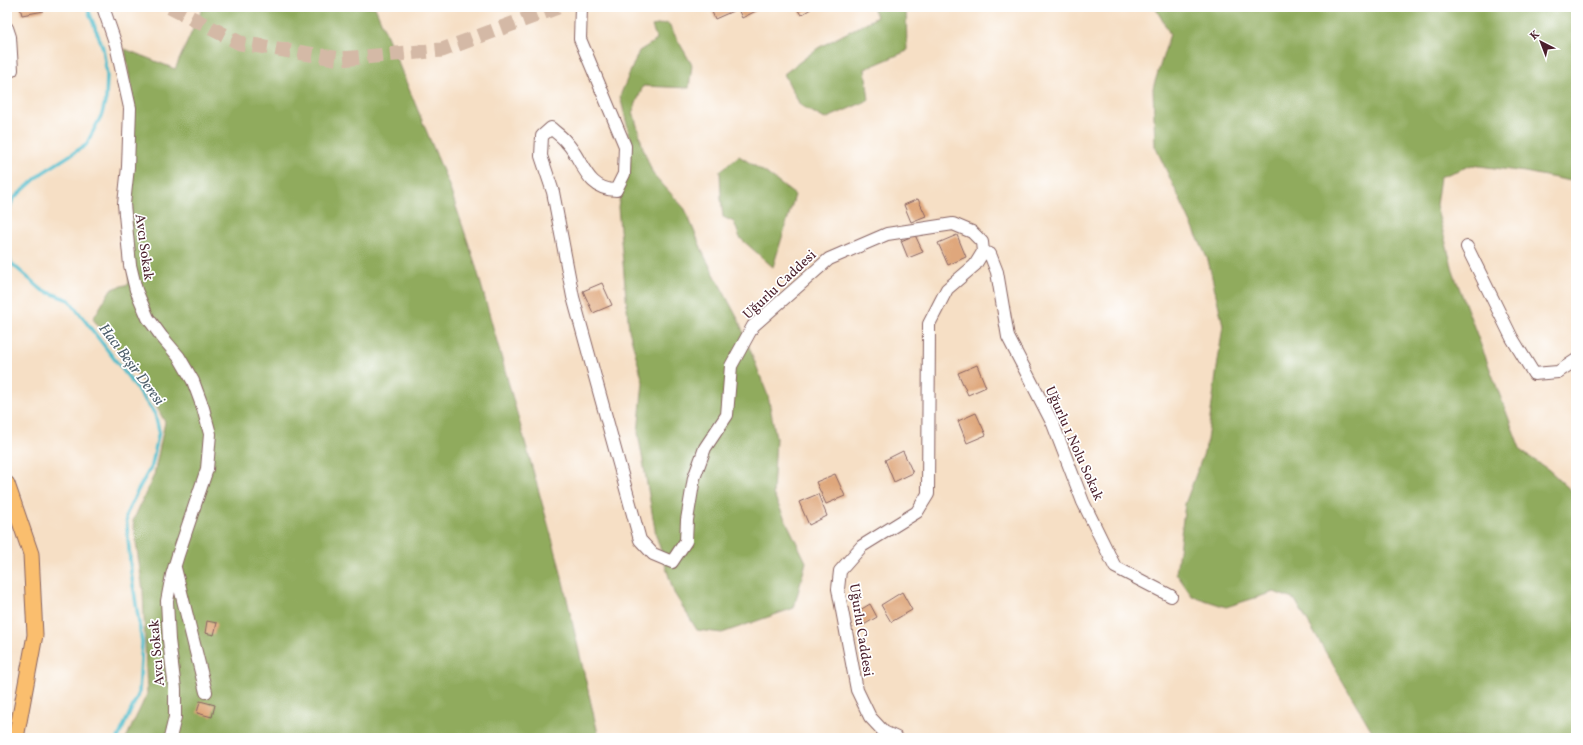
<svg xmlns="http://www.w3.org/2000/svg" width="1583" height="745" font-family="Vollkorn,serif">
	<rect width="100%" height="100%" fill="#fff"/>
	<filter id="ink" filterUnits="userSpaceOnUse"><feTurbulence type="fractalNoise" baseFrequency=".025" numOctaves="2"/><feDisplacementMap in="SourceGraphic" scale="8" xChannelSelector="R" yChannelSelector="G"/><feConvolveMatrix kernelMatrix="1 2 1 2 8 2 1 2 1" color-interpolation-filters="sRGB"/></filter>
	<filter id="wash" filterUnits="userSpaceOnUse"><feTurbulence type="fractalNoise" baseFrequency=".012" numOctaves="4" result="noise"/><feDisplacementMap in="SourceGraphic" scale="16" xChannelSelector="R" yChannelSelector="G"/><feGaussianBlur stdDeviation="0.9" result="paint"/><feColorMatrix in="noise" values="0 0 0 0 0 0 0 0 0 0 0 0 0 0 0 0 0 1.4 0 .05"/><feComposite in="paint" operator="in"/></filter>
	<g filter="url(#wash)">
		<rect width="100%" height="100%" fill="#f6dfc5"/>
		<!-- forest -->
		<path fill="#90ab5d" stroke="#6d6544" d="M203,7H375L448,183L475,263L558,560L599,738H126L147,694L143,591L133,521L154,475L165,422L142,381L93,319L111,289L129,284L128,200L134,106L125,49L175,69Z
			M873,7H906L907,51L865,69L869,100L825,119L800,105L784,74L818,48L877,17Z
			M1155,7H1576V182L1525,172L1472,165L1440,177L1436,205L1454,274L1521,451L1549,470L1576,495V738H1376L1295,600L1274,592L1226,607L1192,596L1176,573L1185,504L1206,447L1223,325L1208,260L1155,146L1153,88L1170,34Z
			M668,23L692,65L689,88L643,86L633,111L643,148L653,174L685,209L705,257L739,321L768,396L776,438L773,494L806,562L794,608L722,633L697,630L674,593L656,535L638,433L643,382L629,330L618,207L631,141L620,96L639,51L657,40L652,26Z
			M739,156L766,173L795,195L773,267L740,238L734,222L723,217L721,198L720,171Z"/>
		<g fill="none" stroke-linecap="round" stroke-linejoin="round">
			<!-- stream -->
			<path stroke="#51bdcc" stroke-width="3.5" d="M7,216L13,199L42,173L86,145L102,114L106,98L107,75L103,48L87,7
				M7,248L11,263L42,290L69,300L129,378L155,414L159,431L152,465L137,492L126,515L131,572L142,642L139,693L118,738"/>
		</g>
		<g id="blocks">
			<!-- building -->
			<path fill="#dfa77b" d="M20,7H44V11L22,15Z
				M710,7H731L733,11L715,19Z
				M737,7H762V8L742,18Z
				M796,7H814L801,15Z
				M918,199L926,216L911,222L904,205Z
				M915,235L923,252L908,258L901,241Z
				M957,235L966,257L948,265L938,243Z
				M602,283L612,305L593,313L583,291Z
				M977,365L986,387L968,395L958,373Z
				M976,413L986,435L967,443L958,421Z
				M903,451L913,473L894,482L885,460Z
				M835,474L845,496L826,504L816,482Z
				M818,494L827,516L809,525L799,502Z
				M902,592L912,610L891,622L881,605Z
				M870,604L877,617L862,626L855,613Z
				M207,621L217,623L214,635L205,633Z
				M200,701L215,705L212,717L197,713Z"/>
		</g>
	</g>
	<g filter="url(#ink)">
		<use href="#blocks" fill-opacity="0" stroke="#866261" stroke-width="1"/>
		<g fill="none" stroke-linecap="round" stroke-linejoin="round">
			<!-- major-tunnel -->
			<path stroke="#d4b9a6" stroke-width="15" stroke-dasharray="15 8" stroke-linecap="butt" d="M170,7L240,43L341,59L442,50L558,7"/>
			<!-- minor casing -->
			<g stroke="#866261" stroke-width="14">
				<path id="minor" d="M103,7L116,45L130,108L128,167L124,204L130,265L136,290L148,318L162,337L179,357L193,381L203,408L210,434L207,469L178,555L172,575L167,601L169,640L175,689V717L170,738
					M581,7L580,39L625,146L624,174L616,190C586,190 583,160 567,143C563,137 556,133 551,128L542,136L541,156L553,192L573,297L640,540L653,554L672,562L686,541L687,520L694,478L705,448L727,415L731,366L753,326L829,259L887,234L953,224L972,232L982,242L983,252L975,265L947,289L929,324L928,494L917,512L862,546L840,571L838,589L857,690L870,717L884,732L897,738
					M7,28L10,37L12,70
					M1467,247L1512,338L1534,374L1558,372L1576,360
					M983,252L990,254L997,272L1008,337L1053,424L1083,502L1115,567L1171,596
					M175,568L206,692"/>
			</g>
			<!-- major casing -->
			<g stroke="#866261" stroke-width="17">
				<path id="major" d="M7,484L31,554L35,635L16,738"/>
			</g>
			<!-- minor -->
			<use href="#minor" stroke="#fff" stroke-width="12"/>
			<!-- major -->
			<use href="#major" stroke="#fabe6e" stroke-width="15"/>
		</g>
	</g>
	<g text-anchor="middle" stroke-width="3.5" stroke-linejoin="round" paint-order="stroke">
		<!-- street labels -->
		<g font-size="14" fill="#4a1f2b" stroke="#fff">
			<text transform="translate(145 247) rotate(82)" y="5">Avcı Sokak</text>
			<text transform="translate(779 284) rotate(-43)" y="5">Uğurlu Caddesi</text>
			<text transform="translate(1075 443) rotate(66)" y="5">Uğurlu 1 Nolu Sokak</text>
			<text transform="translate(862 630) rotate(81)" y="5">Uğurlu Caddesi</text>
			<text transform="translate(156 653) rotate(-95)" y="5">Avcı Sokak</text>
		</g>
		<!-- water labels -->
		<g font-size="15" font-style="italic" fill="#4d5e6b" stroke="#fff">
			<text transform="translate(132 364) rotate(53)" y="5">Hacı Beşir Deresi</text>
		</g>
	</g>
	<!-- margin -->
	<rect width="1583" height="745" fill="none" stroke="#fff" stroke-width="24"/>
	<!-- north arrow -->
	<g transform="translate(1541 42) rotate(318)" stroke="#ffffff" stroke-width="3" paint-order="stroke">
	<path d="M0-3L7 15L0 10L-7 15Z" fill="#4a1f2b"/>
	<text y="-6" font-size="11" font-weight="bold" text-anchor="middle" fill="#4a1f2b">K</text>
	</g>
</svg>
